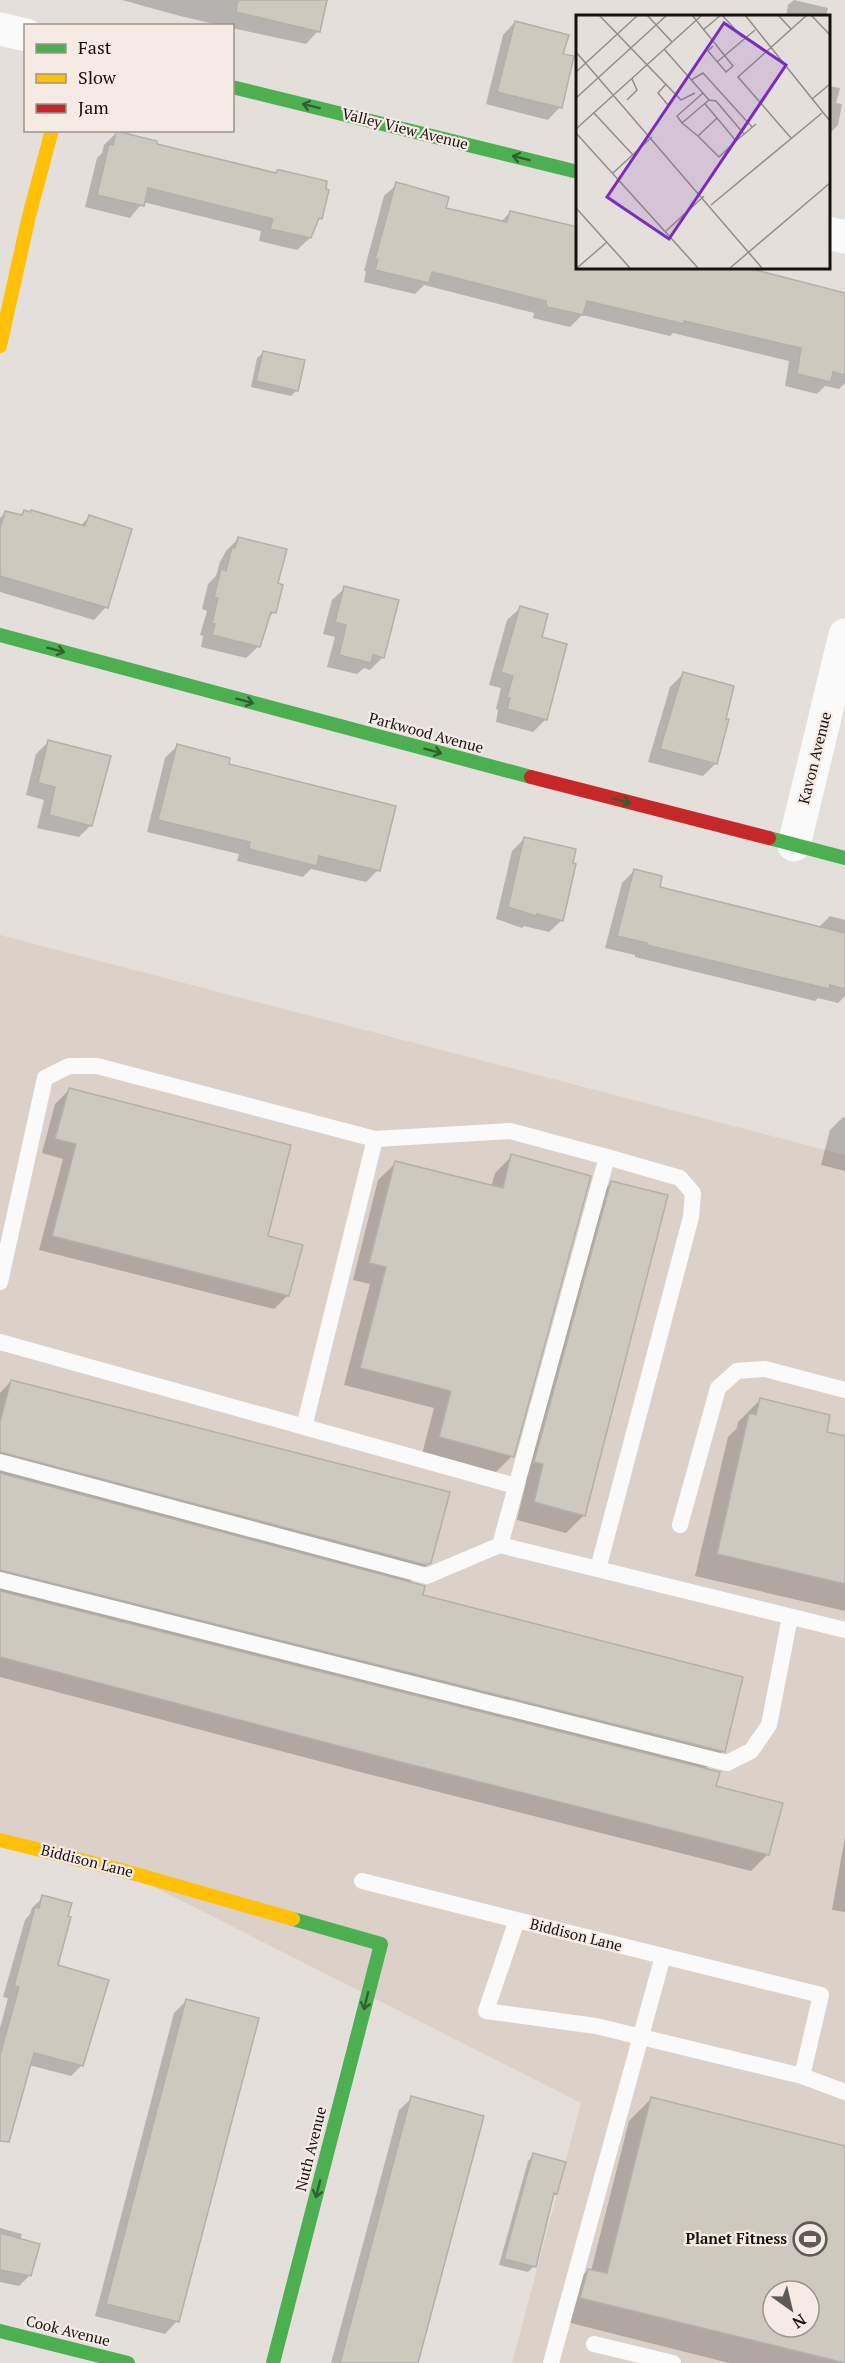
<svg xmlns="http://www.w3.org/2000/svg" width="845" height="2363" font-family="'PT Serif',serif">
	<rect width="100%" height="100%" fill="#e4dfdb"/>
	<!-- built -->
	<path fill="#dcd1c9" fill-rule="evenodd" d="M0,935L845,1155V2363H512L581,2103L103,1861L0,1835ZM773,2291H809V2327H773Z"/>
	<!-- shadow -->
	<path fill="#0003" fill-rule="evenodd" d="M122,0H328L318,31L306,44L232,28V26H223L180,16Z
		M794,0L828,8L826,16H786L788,5Z
		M515,22L561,55L560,107L548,120L486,104L503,35Z
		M828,86L840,88L836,103L842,104L838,125L831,132L828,143Z
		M116,133L155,145L275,174L277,172L327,191L320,219L315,224L310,238L297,250L259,241L261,231L143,202L130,218L85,207L97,158L102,153L104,145Z
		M397,184L444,209L501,222L510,212L578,229V267H725L845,295V383L839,389L825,386L817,394L785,386L789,361L673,333L670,336L582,315L570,327L533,318L534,313L424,285L415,294L364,282L366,271H364L384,196Z
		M264,352L297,390L291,396L251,387L257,358Z
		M6,512L20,516L24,512L80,526L89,517L106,607L94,620L0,592V518Z
		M238,539L276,584L274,612L267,619L259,646L246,658L201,647L203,636L200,635L207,611L202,609L208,584L216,576L220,562L226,551Z
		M345,588L383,657L370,670L364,668L357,674L327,667L335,637L323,634L332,600Z
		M520,608L541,638L546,719L533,732L496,722L498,710L496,709L501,688L489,685L507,620Z
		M683,674L716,763L703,776L648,762L670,687Z
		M48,742L91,825L79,837L37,828L44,800L26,795L36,754Z
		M177,746L227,765L378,870L366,882L311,869L303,877L237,861L239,854L147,832L165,758Z
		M525,838L571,864L562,920L549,932L524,926L522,928L496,919L512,851Z
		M634,871L658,888L819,927L830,916L845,920V996L838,1003L818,998L815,1001L635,957V955L605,948L622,883Z
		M69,1090L266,1237L288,1295L274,1309L39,1250L63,1159L42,1153L55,1104Z
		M843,1117L845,1118V1171L821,1165L830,1130Z
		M512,1156V1456L495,1473L422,1454L434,1408L344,1385L370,1284L353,1280L378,1180L396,1163L491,1187L495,1173Z
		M612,1182L584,1515L566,1533L517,1520L526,1482L517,1480L594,1200Z
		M11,1381L430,1562L412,1580L406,1583L421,1596L723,1751L704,1770L714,1787L768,1854L751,1871L364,1773L0,1677V1393Z
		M760,1400L825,1433L845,1438V1611L695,1576L728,1437L737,1428L738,1422Z
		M845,1837V1912L832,1910Z
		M43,1897L56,1966L82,2065L71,2076L29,2065L0,2088V2028L8,1998L3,1997L25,1920L30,1914L32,1908Z
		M187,2000L177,2321L165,2334L95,2316L174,2013Z
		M412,2098L417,2363H331L399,2110Z
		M651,2099L845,2148V2363H729L559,2320L566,2293L588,2270L591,2271L629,2121ZM773,2291H809V2327H773Z
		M534,2155L556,2193L552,2198L534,2266L528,2272L499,2265L528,2161Z
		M0,2228L22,2234L20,2240L29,2276L19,2286L0,2282Z"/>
	<!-- building -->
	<path fill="#cec9be" stroke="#b2b0ac" stroke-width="1.5" fill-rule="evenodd" d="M238,0H327L320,32L236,12Z
		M515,21L569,35L563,54L574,56L562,108L497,92Z
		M116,131L157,141V144L276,173L277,170H280L327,181L326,189L329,190L322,219L319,218L311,238L270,229L273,219L148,188L144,206L97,195L109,144L113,145Z
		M396,182L449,197L446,208L507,222L510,211L578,227V267H744L845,293V375L833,372L831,382L797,374L801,348L684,321V324L587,301L583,315L547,307L546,301L432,272L429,283L375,270L378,259H375Z
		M263,351L305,360L298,391L256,381Z
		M24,510L30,512L31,510L85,526L89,515L132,529L108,608L0,576V529L5,511L22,515Z
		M238,537L287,549L278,583L283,585L276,613L271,612L260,647L212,635L215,624L212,623L218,598L214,597L221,569L226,571L232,547L235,548Z
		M344,586L399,600L384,658L373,655L371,663L339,655L346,625L335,622Z
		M520,606L548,614L542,637L567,644L547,720L507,709L510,698L507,697L513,676L501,672Z
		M683,672L734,686L726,719H729L717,764L660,749Z
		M48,740L111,756L92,826L49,815L55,787L38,783Z
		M177,744L230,758L229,764L396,806L380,871L319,856L317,866L249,849L250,842L158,820Z
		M524,837L576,849L573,863L576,864L563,921L537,914L536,916L508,907Z
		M634,869L662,876L660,887L845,933V989L830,985L829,989L647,945V943L617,936Z
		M69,1088L291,1145L268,1236L303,1245L289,1296L52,1236L76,1144L55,1139Z
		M511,1154L591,1176L514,1457L439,1437L451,1391L360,1368L386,1267L369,1263L395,1161L503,1188Z
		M611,1181L668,1195L585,1516L534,1502L543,1464L534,1462Z
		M11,1380L450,1492L431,1563L426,1565L0,1452V1422Z
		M760,1398L830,1415L827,1432L845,1436V1584L717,1554L749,1413L756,1415Z
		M0,1473L425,1586L423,1595L743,1677L725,1752L0,1570Z
		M0,1591L720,1772L716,1786L783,1803L769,1855L381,1757L0,1657Z
		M42,1895L72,1903L68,1916L71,1917L58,1965L109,1980L83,2066L34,2053L9,2142L0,2141V2055L19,1987L14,1986L35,1907L39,1908Z
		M186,1999L259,2018L179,2322L106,2304Z
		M411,2096L484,2116L418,2363H340Z
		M651,2097L845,2146V2363L580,2298L588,2269L607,2273ZM773,2291H809V2327H773Z
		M533,2153L566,2162L557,2194L554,2193L536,2267L504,2259Z
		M0,2233L40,2244L31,2276L0,2270Z"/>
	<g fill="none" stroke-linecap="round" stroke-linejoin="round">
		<!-- lane -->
		<path stroke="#fbfafa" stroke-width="16" d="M375,1139L510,1131L607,1157
			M0,1282L45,1078L69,1066H97L375,1139L304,1427
			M0,1342L516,1486
			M0,1462L427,1576L500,1545
			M680,1525L718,1388L737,1371L765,1369L845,1390
			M598,1569L691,1217L693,1193L680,1178L607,1157L500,1545L845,1630
			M0,1580L727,1763L751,1751L769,1725L790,1617
			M362,1881L517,1920
			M802,2076L821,1995L517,1920L486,2011L596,2026L802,2076L845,2092
			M594,2344L673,2363
			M551,2363L663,1956"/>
		<!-- street -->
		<path stroke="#fbfafa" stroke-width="33" d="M0,29L26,35
			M828,233L845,237
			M794,845L845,635"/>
		<!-- fast -->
		<path stroke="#4caf50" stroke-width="14" d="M232,87L578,172
			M0,635L531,777
			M769,838L845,858
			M0,2331L128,2363
			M273,2363L381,1944L293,1919"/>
		<!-- slow -->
		<path stroke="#ffc107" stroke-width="14" d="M0,346L29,216L52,130
			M0,1840L125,1871L293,1919"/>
		<!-- jam -->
		<path stroke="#c62828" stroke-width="14" d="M531,777L769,838"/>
	</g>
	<!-- one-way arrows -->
	<defs><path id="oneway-shaft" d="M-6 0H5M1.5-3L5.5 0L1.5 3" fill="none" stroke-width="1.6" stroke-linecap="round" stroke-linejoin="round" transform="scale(1.5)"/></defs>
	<g stroke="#316030">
		<use href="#oneway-shaft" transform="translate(311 106) rotate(-166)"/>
		<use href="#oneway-shaft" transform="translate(521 158) rotate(-166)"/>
		<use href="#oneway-shaft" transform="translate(56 650) rotate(15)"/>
		<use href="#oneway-shaft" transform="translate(245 701) rotate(15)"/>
		<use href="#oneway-shaft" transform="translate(433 751) rotate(15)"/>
		<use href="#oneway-shaft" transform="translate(622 801) rotate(15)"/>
		<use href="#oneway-shaft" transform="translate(366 2001) rotate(104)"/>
		<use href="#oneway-shaft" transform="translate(318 2189) rotate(104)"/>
	</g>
	<!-- icons -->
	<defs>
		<g id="stadium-ring" transform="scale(1.725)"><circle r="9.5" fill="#f5ebe4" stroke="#5e5a57" stroke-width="1.5"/><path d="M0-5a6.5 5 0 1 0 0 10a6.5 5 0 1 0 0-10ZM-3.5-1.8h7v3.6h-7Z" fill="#5e5a57"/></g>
	</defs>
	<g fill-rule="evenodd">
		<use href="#stadium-ring" x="810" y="2239"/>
	</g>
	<g text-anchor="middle" stroke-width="4.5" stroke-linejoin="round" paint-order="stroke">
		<!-- street labels -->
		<g font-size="15" fill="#161210" stroke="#f5ebe4">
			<text transform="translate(405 129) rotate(14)" y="5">Valley View Avenue</text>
			<text transform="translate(426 733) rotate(15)" y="5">Parkwood Avenue</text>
			<text transform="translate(815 758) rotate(-76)" y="5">Kavon Avenue</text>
			<text transform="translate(87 1861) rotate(14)" y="5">Biddison Lane</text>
			<text transform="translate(576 1935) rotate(14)" y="5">Biddison Lane</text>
			<text transform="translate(311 2149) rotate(-76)" y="5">Nuth Avenue</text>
			<text transform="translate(68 2331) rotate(14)" y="5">Cook Avenue</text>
		</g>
		<!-- poi labels -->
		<g font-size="15" font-weight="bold" fill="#161210" stroke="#f5ebe4" text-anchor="end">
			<text x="787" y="2244">Planet Fitness</text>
		</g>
	</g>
	<!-- overview -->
	<g transform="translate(576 15)">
		<rect width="254" height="254" fill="#e4dfdb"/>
		<path fill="none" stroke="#928d8a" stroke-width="1.5" d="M23,0L105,85L119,78M71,0L96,27M116,0L157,51L150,57L132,36L137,31M146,0L166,22M169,0L254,106M202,0L215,14M235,0L254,20M127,15L145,0M88,34L133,85L106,108L101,101L127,78M0,37L186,253M141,47L179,15M0,57L62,0M115,65L127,58L176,112M90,69L82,78L92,90M0,83L91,0M236,84L254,69M51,85L61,75L56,64M133,85L140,86L168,119M129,89L141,103L160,126L143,142L122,121L141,103M18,98L57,140M106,108L122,121M0,114L126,0M0,118L122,253M215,123L162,62L231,0M160,126L180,109M37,158L76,122M135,190L246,98M0,193L54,253M90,216L128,181M1,253L31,227M154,253L254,168"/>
		<path fill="#7b2cbf" fill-opacity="0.15" stroke="#7b2cbf" stroke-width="3" d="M148,8L210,50L93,224L31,182Z"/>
		<rect width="254" height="254" fill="none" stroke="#161210" stroke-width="3"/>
	</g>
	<!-- legend -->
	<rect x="24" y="24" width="210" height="108" fill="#f5ebe4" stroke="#9c948f" stroke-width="1.5"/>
	<rect x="36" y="44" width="30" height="9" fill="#4caf50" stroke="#9c948f" stroke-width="1.5"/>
	<text x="78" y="54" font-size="18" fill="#161210">Fast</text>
	<rect x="36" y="74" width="30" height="9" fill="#ffc107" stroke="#9c948f" stroke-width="1.5"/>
	<text x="78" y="84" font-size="18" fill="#161210">Slow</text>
	<rect x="36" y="104" width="30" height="9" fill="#c62828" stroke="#9c948f" stroke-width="1.5"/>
	<text x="78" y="114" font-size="18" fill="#161210">Jam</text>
	<!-- north arrow -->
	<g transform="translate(791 2309) rotate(146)"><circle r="28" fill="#f5ebe4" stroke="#9c948f" stroke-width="1.5"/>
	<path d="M0-4.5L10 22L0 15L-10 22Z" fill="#5e5a57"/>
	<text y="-9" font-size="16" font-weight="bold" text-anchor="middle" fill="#161210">N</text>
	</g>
</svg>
